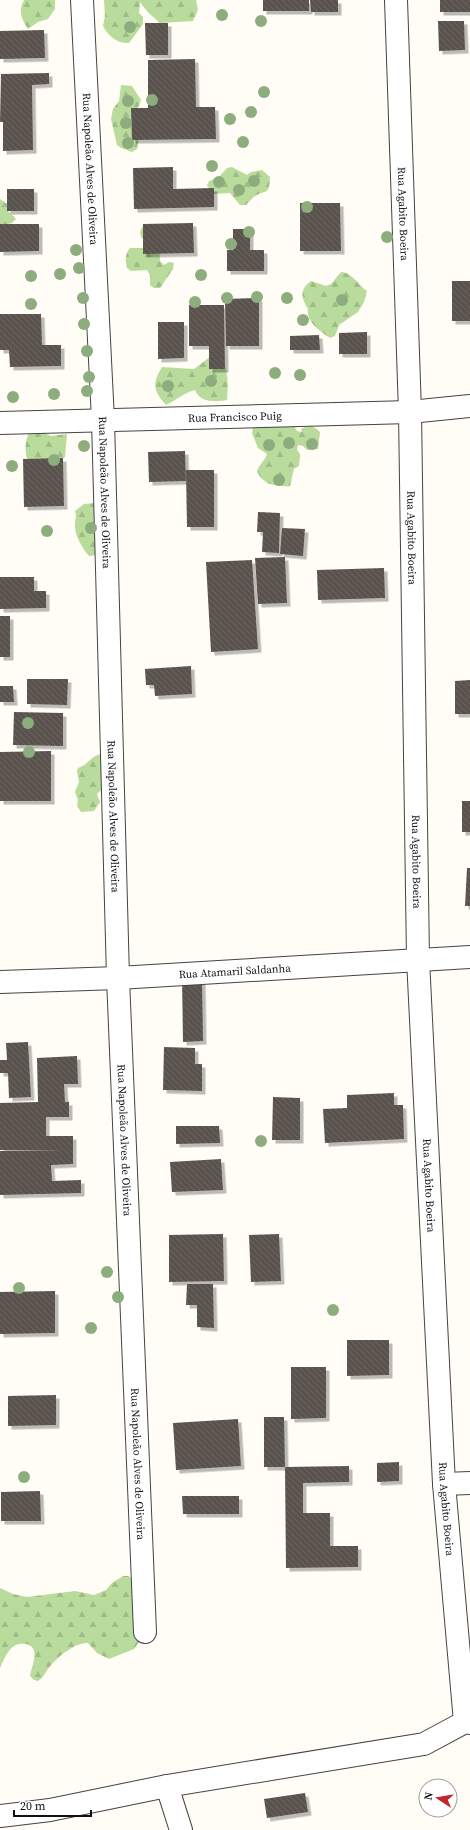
<svg xmlns="http://www.w3.org/2000/svg" width="470" height="1830" font-family="'Source Serif 4',serif">
	<defs>
		<pattern id="forest-firs" width="22" height="20" patternUnits="userSpaceOnUse"><rect width="22" height="20" fill="#b9dc9c"/><path d="M5 1l3.5 6h-7zM16 11l3.5 6h-7z" fill="#9ebc85"/></pattern>
		<pattern id="building-back-hatch" width="6" height="6" patternUnits="userSpaceOnUse"><rect width="6" height="6" fill="#5a524d"/><path d="M-1 5l2 2M0 0l6 6M5-1l2 2" fill="none" stroke="#6d6662"/></pattern>
		<filter id="shadow"><feDropShadow dx="3.5" dy="3.5" stdDeviation="0" flood-color="#0004"/></filter>
	</defs>
	<rect width="100%" height="100%" fill="#fffdf5"/>
	<!-- forest -->
	<path fill="url(#forest-firs)" d="M24,0H55V9L48,19L38,22L28,29C21,18 18,11 24,0Z
		M104,0H196L198,10L193,21L160,23C153,17 145,10 140,2L139,13L143,17V24L129,43C118,44 108,36 103,26L105,16Z
		M121,85L132,86L141,100L135,116L140,132L137,149L132,152L121,148L117,145L111,119L113,109L119,101Z
		M232,167L247,175L251,172L262,170L270,177C269,196 267,189 255,196C252,198 249,202 246,205H240L230,193L212,194L207,185L209,181L219,177L227,168Z
		M0,199L10,206L8,211L16,219L12,223L0,226Z
		M143,226L159,244L160,261L164,265L169,262L174,263L173,269L160,288H154L150,285V275L147,270L131,271L127,268C125,260 125,254 130,248H146L147,243C140,238 138,233 143,226Z
		M341,272C353,273 358,285 367,291L364,302L358,312L339,325L335,336L330,338C320,331 306,322 308,309C301,298 299,290 311,281L326,286L331,284Z
		M211,356L221,358C229,372 228,384 227,400C216,402 200,403 195,390C183,393 177,400 166,405C153,390 152,384 162,367L194,369Z
		M291,421L297,431L302,432L301,429C309,425 314,426 320,432L318,449L307,450L303,446L298,445L297,450L300,454L299,466L294,469L290,486C277,487 262,485 257,471C259,464 265,461 267,454L258,448L252,433L253,427Z
		M30,431H41L51,436L67,434L65,457L55,464L28,461C24,452 25,439 30,431Z
		M95,503L100,555L89,556C82,548 74,534 75,524C75,519 77,516 75,511L84,504Z
		M101,754L106,791H100L97,794L100,802L94,811L81,812L77,806L78,800L75,792L79,782L77,771L78,768C88,765 91,756 101,754Z
		M123,1576H128L140,1583L142,1638L134,1649L109,1659L97,1653L88,1643C75,1642 56,1658 48,1669C45,1673 43,1678 38,1681L34,1680L30,1676C31,1669 36,1659 34,1651C33,1647 29,1644 25,1644C10,1642 6,1656 0,1668V1588L13,1594L27,1597L75,1591L94,1595L106,1590L112,1583Z"/>
	<!-- building -->
	<path fill="url(#building-back-hatch)" filter="url(#shadow)" d="M263,0H309V11H263Z
		M310,0H338V12H311Z
		M440,0H470V12H440Z
		M438,21H464L465,50L439,51Z
		M145,23H168V55H146Z
		M44,30L45,58L0,59V31Z
		M195,59L196,107H215L216,139L132,140L131,108H148V60Z
		M49,73V84L32,85L33,150L3,151V122H0L1,74Z
		M173,167V189L214,188V207L134,209L133,168Z
		M7,189H34V211H7Z
		M300,203H340L341,251H300Z
		M193,223L194,253L143,254V224Z
		M0,224H39V251L0,252Z
		M233,229H250V250H264V271H227V250H233Z
		M452,281H470V321H452Z
		M259,298V346H226L225,299Z
		M189,305H224L225,369H209V346H189Z
		M0,314H41L42,345H61V366L10,367L9,350H0Z
		M158,322H184V358L158,359Z
		M367,332V354H339V333Z
		M319,335L320,350H290V336Z
		M185,451L186,481L149,482L148,452Z
		M63,458L64,506L24,507L23,459Z
		M186,470H214V527H187Z
		M258,512L280,513L279,553L262,552L263,532H257Z
		M282,528L305,529L303,556L280,554Z
		M285,557L287,603L258,604L255,558Z
		M252,560L258,649L211,652L206,562Z
		M384,568L385,598L318,600L317,570Z
		M0,577H34V591H46V608L0,609Z
		M0,616H10V657H0Z
		M191,666L192,694L155,696L154,685H146L145,669Z
		M27,679H68L67,705L27,704Z
		M470,680V714H455V681Z
		M0,686H13L14,702H0Z
		M14,712L63,713V746L13,745Z
		M51,751V801H0V752Z
		M462,801H470V832H462Z
		M467,868H470V906H465Z
		M182,977H202L203,1041L183,1042Z
		M28,1042L31,1097L9,1098L8,1073H0V1060H7L6,1043Z
		M164,1047L195,1048V1064H202V1091L163,1090Z
		M77,1056L78,1084H64L65,1102H69V1117H46V1136H73V1164L51,1165L52,1181L81,1180V1193L0,1195V1151L63,1150H0V1103L38,1102L37,1058Z
		M394,1093V1105H403L404,1139L325,1143L323,1109L347,1108V1095Z
		M273,1097L300,1098V1140H272Z
		M176,1126H219L220,1143L176,1144Z
		M221,1159L223,1190L172,1192L170,1162Z
		M223,1234L224,1281L169,1282V1235Z
		M279,1234L281,1281L251,1282L249,1235Z
		M187,1284H213L214,1328L197,1327V1305H186Z
		M55,1291V1333L0,1334V1292Z
		M347,1340H389V1375L347,1376Z
		M291,1367H326V1418L291,1419Z
		M56,1395V1425L8,1426V1396Z
		M264,1417H284L285,1467H264Z
		M238,1419L241,1466L176,1470L173,1423Z
		M399,1462V1481L377,1482V1463Z
		M349,1466V1482L303,1483V1513H330V1546H358V1567L286,1568L285,1467Z
		M40,1491L41,1521H1V1492Z
		M182,1496H239V1514H183Z
		M305,1793L308,1812L267,1818L264,1799Z"/>
	<g fill="none" stroke-linecap="round" stroke-linejoin="round">
		<!-- street casing -->
		<g stroke="#444" stroke-width="24">
			<g id="street">
				<path id="s1" d="M82,0L103,420L118,978L145,1632"/>
				<path id="s2" d="M396,0L410,412L418,959L444,1484L465,1722"/>
				<path id="s3" d="M0,423L410,412L470,406"/>
				<path id="s4" d="M0,982L118,978L470,957"/>
				<path d="M444,1484L470,1483"/>
				<path d="M167,1786L181,1830"/>
				<path d="M0,1816L50,1810L167,1786L424,1744L465,1722L470,1723"/>
			</g>
		</g>
		<!-- street -->
		<use href="#street" stroke="#fff" stroke-width="22"/>
	</g>
	<!-- trees -->
	<g fill="#8dad7f">
		<circle cx="222" cy="15" r="6"/>
		<circle cx="261" cy="21" r="6"/>
		<circle cx="130" cy="27" r="6"/>
		<circle cx="264" cy="92" r="6"/>
		<circle cx="152" cy="100" r="6"/>
		<circle cx="128" cy="101" r="6"/>
		<circle cx="251" cy="112" r="6"/>
		<circle cx="230" cy="119" r="6"/>
		<circle cx="126" cy="123" r="6"/>
		<circle cx="243" cy="142" r="6"/>
		<circle cx="128" cy="143" r="6"/>
		<circle cx="212" cy="166" r="6"/>
		<circle cx="254" cy="181" r="6"/>
		<circle cx="219" cy="182" r="6"/>
		<circle cx="239" cy="190" r="6"/>
		<circle cx="307" cy="207" r="6"/>
		<circle cx="249" cy="232" r="6"/>
		<circle cx="387" cy="237" r="6"/>
		<circle cx="231" cy="244" r="6"/>
		<circle cx="76" cy="250" r="6"/>
		<circle cx="79" cy="268" r="6"/>
		<circle cx="60" cy="274" r="6"/>
		<circle cx="201" cy="275" r="6"/>
		<circle cx="31" cy="276" r="6"/>
		<circle cx="257" cy="297" r="6"/>
		<circle cx="83" cy="298" r="6"/>
		<circle cx="227" cy="298" r="6"/>
		<circle cx="287" cy="298" r="6"/>
		<circle cx="342" cy="300" r="6"/>
		<circle cx="195" cy="302" r="6"/>
		<circle cx="31" cy="304" r="6"/>
		<circle cx="303" cy="320" r="6"/>
		<circle cx="84" cy="324" r="6"/>
		<circle cx="87" cy="351" r="6"/>
		<circle cx="275" cy="373" r="6"/>
		<circle cx="300" cy="375" r="6"/>
		<circle cx="89" cy="377" r="6"/>
		<circle cx="211" cy="381" r="6"/>
		<circle cx="168" cy="386" r="6"/>
		<circle cx="87" cy="391" r="6"/>
		<circle cx="54" cy="394" r="6"/>
		<circle cx="13" cy="397" r="6"/>
		<circle cx="289" cy="443" r="6"/>
		<circle cx="312" cy="444" r="6"/>
		<circle cx="269" cy="445" r="6"/>
		<circle cx="84" cy="446" r="6"/>
		<circle cx="54" cy="460" r="6"/>
		<circle cx="12" cy="466" r="6"/>
		<circle cx="279" cy="480" r="6"/>
		<circle cx="91" cy="528" r="6"/>
		<circle cx="47" cy="531" r="6"/>
		<circle cx="28" cy="723" r="6"/>
		<circle cx="29" cy="752" r="6"/>
		<circle cx="261" cy="1141" r="6"/>
		<circle cx="107" cy="1272" r="6"/>
		<circle cx="19" cy="1288" r="6"/>
		<circle cx="118" cy="1297" r="6"/>
		<circle cx="333" cy="1310" r="6"/>
		<circle cx="91" cy="1328" r="6"/>
		<circle cx="24" cy="1477" r="6"/>
	</g>
	<g text-anchor="middle" stroke-width="4" stroke-linejoin="round" paint-order="stroke">
		<!-- street labels -->
		<g font-size="11" fill="#111" stroke="#fff">
			<text dy="4" stroke="none"><textPath href="#s1" startOffset="169">Rua Napoleão Alves de Oliveira</textPath></text>
			<text dy="4" stroke="none"><textPath href="#s2" startOffset="214">Rua Agabito Boeira</textPath></text>
			<text dy="4" stroke="none"><textPath href="#s3" startOffset="235">Rua Francisco Puig</textPath></text>
			<text dy="4" stroke="none"><textPath href="#s1" startOffset="493">Rua Napoleão Alves de Oliveira</textPath></text>
			<text dy="4" stroke="none"><textPath href="#s2" startOffset="538">Rua Agabito Boeira</textPath></text>
			<text dy="4" stroke="none"><textPath href="#s1" startOffset="817">Rua Napoleão Alves de Oliveira</textPath></text>
			<text dy="4" stroke="none"><textPath href="#s2" startOffset="862">Rua Agabito Boeira</textPath></text>
			<text dy="4" stroke="none"><textPath href="#s4" startOffset="235">Rua Atamaril Saldanha</textPath></text>
			<text dy="4" stroke="none"><textPath href="#s1" startOffset="1141">Rua Napoleão Alves de Oliveira</textPath></text>
			<text dy="4" stroke="none"><textPath href="#s2" startOffset="1186">Rua Agabito Boeira</textPath></text>
			<text dy="4" stroke="none"><textPath href="#s1" startOffset="1465">Rua Napoleão Alves de Oliveira</textPath></text>
			<text dy="4" stroke="none"><textPath href="#s2" startOffset="1510">Rua Agabito Boeira</textPath></text>
		</g>
	</g>
	<!-- north arrow -->
	<g transform="translate(438 1798) rotate(282)"><circle r="19" fill="#ffffff" stroke="#a0a0a0"/>
	<path d="M0-3L7 15L0 10L-7 15Z" fill="#c4262e"/>
	<text y="-6" font-size="11" font-weight="bold" text-anchor="middle" fill="#111111">N</text>
	</g>
	<!-- scale -->
	<path d="M14 1810v6h77v-6" fill="none" stroke="#111111" stroke-width="2"/>
	<text x="20" y="1810" font-size="12" fill="#111111" stroke="#ffffff" stroke-width="3" paint-order="stroke">20 m</text>
</svg>
